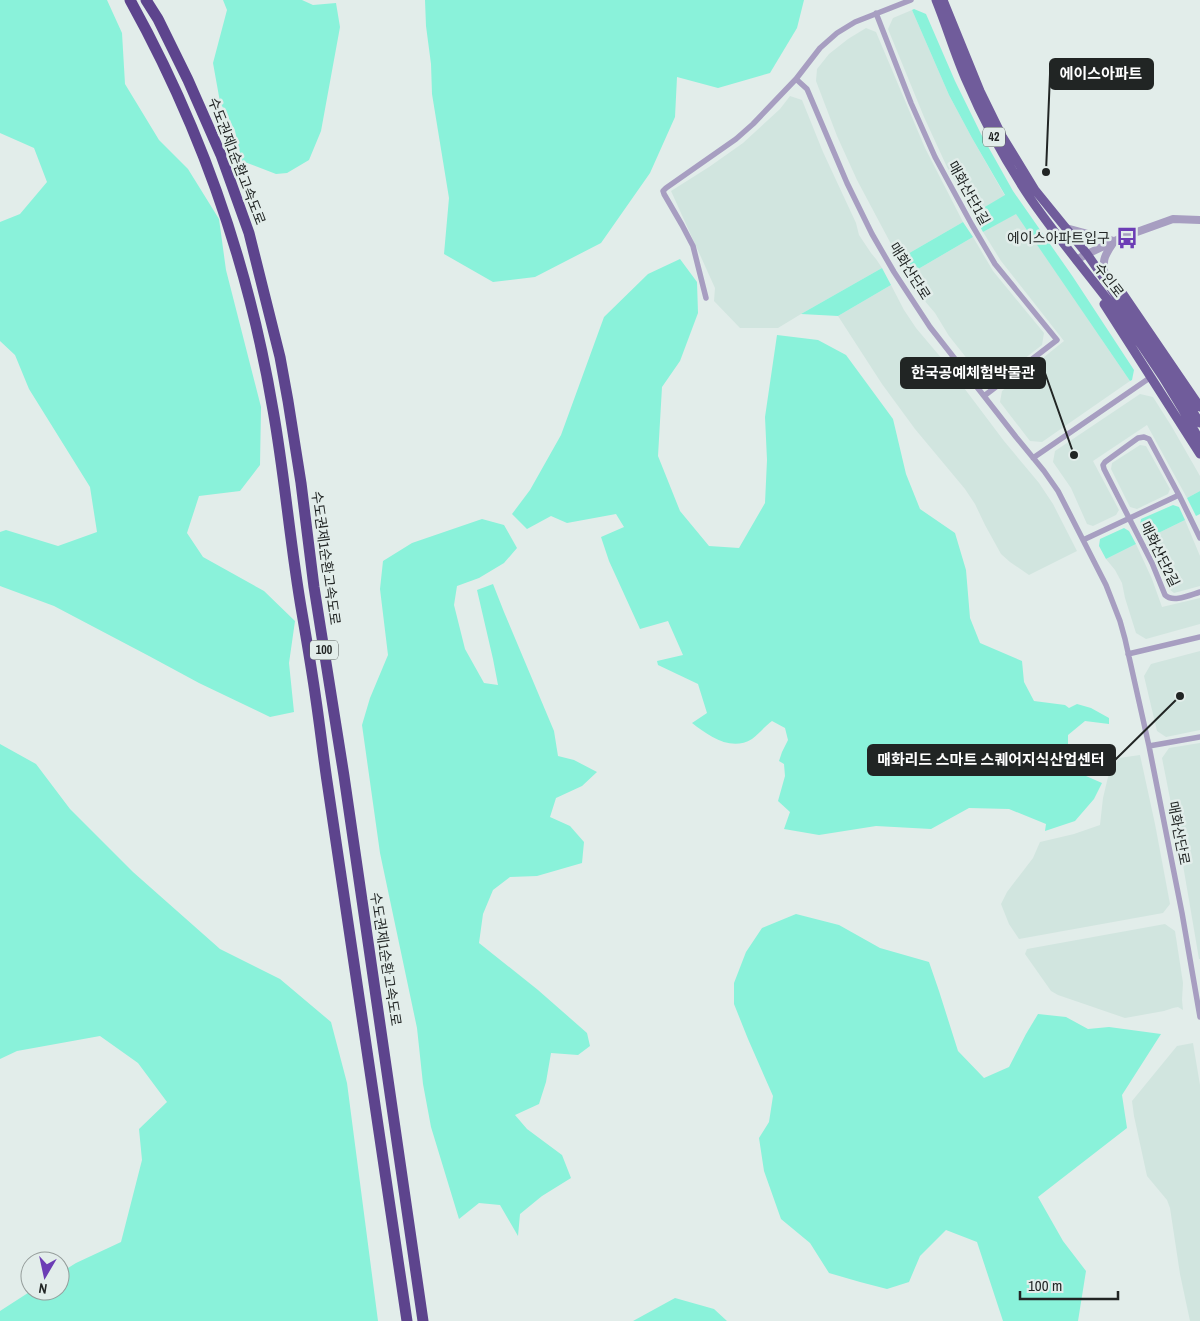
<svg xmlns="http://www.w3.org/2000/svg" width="1200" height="1321" font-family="'Archivo Narrow','Noto Sans KR',sans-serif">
	<rect width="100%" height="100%" fill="#e2edea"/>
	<!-- built -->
	<path fill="#d1e5df" d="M912,10L949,95L972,138L1005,196L973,214L947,167L924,117L888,29L893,18Z
		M866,28L876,32L925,148L963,222L899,259L857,180L837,136L816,81L817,69L829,54L848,39Z
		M790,96L802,100L823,152L856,223L859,235L871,253L876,259L882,268L801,314L778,328H740L714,301L715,288L671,191L709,167L743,143L780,109Z
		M1016,213L1130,381L1042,442L1030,441L1000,402L1002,391L1064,341L1001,261L983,232Z
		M973,237L993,271L1044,333L1042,345L996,381L984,380L949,336L935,313L918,293L908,275Z
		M891,285L904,310L916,328L943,360L1004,441L1039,483L1053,504L1077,551L1029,575L1010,562L1001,554L985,525L975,504L965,489L915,429L882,384L838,316Z
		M1140,394L1153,397L1172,427L1200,476V491L1187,498L1147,425L1093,461L1119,510L1116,515L1093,526L1087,524L1071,488L1053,462L1055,451Z
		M1140,445L1146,446L1170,489L1168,494L1137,509L1130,507L1111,469L1112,463Z
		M1185,520L1200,556V586L1174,593L1169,589L1146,539Z
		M1136,544L1152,579L1162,607L1200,598V624L1146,639L1136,633L1125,598L1122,583L1115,570L1106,559Z
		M1200,651V730L1166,737L1157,731L1144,676L1151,664Z
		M1200,743V959H1199L1182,859L1162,758L1169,748Z
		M1140,755L1155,824L1170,904L1163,913L1019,939L1009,924L1001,904L1007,892L1033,858L1040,842L1074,834L1100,825L1103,798L1108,777L1119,758Z
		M1165,924L1175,931L1183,983L1182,1000L1183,1010L1178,1007L1173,1008L1164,1011L1125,1018L1058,995L1051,991L1025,954L1027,949Z
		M1193,1043L1200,1085V1321H1190L1180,1274L1170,1208L1167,1200L1147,1176L1134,1116L1132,1101L1177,1046Z"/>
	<!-- green -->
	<path fill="#8af2da" d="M0,0H107L122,33L125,84L159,140L188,169L219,219L226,270L261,407L260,465L240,491L199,496L187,533L203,557L264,591L295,621L289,663L294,712L270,717L199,683L149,656L54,606L0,586V532L6,530L58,546L97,532L90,487L29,389L15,355L0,341V222L20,214L47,182L34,148L0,133Z
		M223,0H302L313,5L336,3L340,27L321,131L309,160L287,173L276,174L242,161L235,131L220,102L213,63L227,10Z
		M425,0H804L797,28L770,73L718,88L677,77L675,117L650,173L601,243L535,277L493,282L444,254L449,198L432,94L431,64L426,26Z
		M914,9L926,14L955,81L981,134L1013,191L1073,277L1134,370L1132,380L1130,381L1016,214L983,232L973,214L1005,195L972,138L949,95L912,10Z
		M963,222L973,237L908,275L899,259Z
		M680,259L697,282L698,313L680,361L662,387L658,456L680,511L709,546L739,548L765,503L767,460L765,417L777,335L818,340L846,355L893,419L906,474L920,509L955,533L966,570L970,618L980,643L1022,661L1024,682L1034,701L1065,705L1069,708L1077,704L1091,708L1109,718V724L1085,721L1068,735V747L1087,749L1086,776L1102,783L1094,799L1075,821L1045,831L1046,824L1009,809L969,808L931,829L876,826L819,835L784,829L790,812L778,801L785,776L784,764L779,761L782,752L788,740L785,728L772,721C765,726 759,734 752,739C731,752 709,736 692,723L707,713L698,684L658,665L657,661L683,655L668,621L640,629L609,561L601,537L624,527L616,514L567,523L551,516L527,529L512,514L530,490L561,435L604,317L648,274Z
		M882,268L891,285L838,316L801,314Z
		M1200,491V514L1196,516L1187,498Z
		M1173,505L1179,507L1185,520L1146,539L1140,525L1141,519Z
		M482,519L504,525L517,548L504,563L479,578L457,586L454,605L465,649L484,683L498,685L493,659L477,590L493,584L504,612L554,731L558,756L574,760L597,772L582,786L556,798L550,817L570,826L584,842L582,863L537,876L510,877L493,890L483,914L479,943L538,990L587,1033L590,1046L578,1055L551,1053L546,1082L539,1104L515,1115L527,1129L562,1155L571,1178L542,1196L520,1214L518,1236L500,1205L479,1203L459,1219L431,1127L423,1084L417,1028L380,853L362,725L370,698L388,655L380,589L383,561L412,543Z
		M1124,528L1129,531L1136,544L1106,559L1099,546L1100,539Z
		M0,744L36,764L70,809L133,872L220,949L280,979L331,1022L347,1083L378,1321H0V1311L31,1291H60V1273L76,1263L121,1242L142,1160L139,1129L167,1102L138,1063L100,1036L17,1051L0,1059Z
		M796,914L839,925L880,948L929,962L939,991L958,1051L984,1078L1009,1067L1026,1034L1038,1014L1066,1017L1088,1029L1109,1027L1161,1034L1122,1095L1127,1128L1038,1197L1063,1241L1086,1271L1078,1321H1003L977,1242L946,1230L920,1256L909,1282L887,1289L860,1282L829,1273L810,1243L781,1219L764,1171L759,1138L769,1122L773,1096L748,1039L734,1004V983L746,952L762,928Z
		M675,1298L714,1309L727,1321H633Z"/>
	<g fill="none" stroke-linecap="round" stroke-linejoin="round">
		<!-- minor -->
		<path stroke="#a79ec1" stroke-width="5.5" d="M876,13L911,103L935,157L972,225L995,264L1057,340L984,396
			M796,79L807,89L847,183L872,234L894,272L930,327L1016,437L1044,471L1058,491L1106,585L1120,621L1125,639L1149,746L1182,913L1200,1017
			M706,298L693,246L682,225L664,194L663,191L666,188L736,139L753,124L796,79L820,48L837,33L855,22L911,0
			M1033,458L1151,377
			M1200,538L1179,495L1149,439L1144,437L1138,438L1105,462L1103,465L1104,469L1152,563L1165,595C1173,603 1190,595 1200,592
			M1083,540L1179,495
			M1128,654L1200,637
			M1149,746L1200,737"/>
		<!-- tertiary -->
		<path stroke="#a79ec1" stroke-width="8" d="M1066,228L1114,241
			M1076,260L1087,254L1123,237L1173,219L1200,220
			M1105,280C1103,261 1102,259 1113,243"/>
		<!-- primary -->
		<path stroke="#705c9b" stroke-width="9" d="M936,0C947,27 955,55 967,82C984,122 1006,162 1030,198C1058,239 1091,277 1120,316C1149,354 1178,399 1200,441
			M943,0L980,91L1002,136L1035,190L1087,254L1155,352L1200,423
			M1111,285L1123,294L1200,407
			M1104,304L1200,454"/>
		<!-- motorway -->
		<path stroke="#5d448d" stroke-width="11" d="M130,0C201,128 249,266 273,410C285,477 290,545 302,613C307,642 312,671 316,700C320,727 323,754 327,781C354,961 381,1141 407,1321
			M146,0L158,19L188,80L221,155L249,233L280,357L288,401L301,483L314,587L344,776L423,1321"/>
	</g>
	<!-- icons -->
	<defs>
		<g id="bus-bare" transform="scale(1.725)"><path d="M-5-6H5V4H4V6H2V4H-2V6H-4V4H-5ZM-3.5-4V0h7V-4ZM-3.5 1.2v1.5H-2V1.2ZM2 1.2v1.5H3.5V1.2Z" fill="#6c3db5" stroke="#e2edea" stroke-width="2.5" paint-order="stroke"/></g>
	</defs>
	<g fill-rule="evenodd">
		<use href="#bus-bare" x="1127" y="238"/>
	</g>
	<g text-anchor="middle" stroke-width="5" stroke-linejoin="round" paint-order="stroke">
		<!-- shield labels -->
		<g fill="#e2edea" stroke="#5b615f" stroke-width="1">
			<rect x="983" y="127.5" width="22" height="19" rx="4"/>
			<rect x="310" y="640.5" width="28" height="19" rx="4"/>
		</g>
		<g font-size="12" font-weight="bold" fill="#212524">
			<text x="994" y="141">42</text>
			<text x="324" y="654">100</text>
		</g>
		<!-- street labels -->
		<g font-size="14" fill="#212524" stroke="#e2edea">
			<text transform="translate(237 161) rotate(69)" y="5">수도권제1순환고속도로</text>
			<text transform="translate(969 193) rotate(61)" y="5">매화산단1길</text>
			<text transform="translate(910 271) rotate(58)" y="5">매화산단로</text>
			<text transform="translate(1109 280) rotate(52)" y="5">수인로</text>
			<text transform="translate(1160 554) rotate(64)" y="5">매화산단2길</text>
			<text transform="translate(326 558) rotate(82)" y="5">수도권제1순환고속도로</text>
			<text transform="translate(1179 833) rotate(79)" y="5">매화산단로</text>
			<text transform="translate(386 959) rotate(81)" y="5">수도권제1순환고속도로</text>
		</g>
		<!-- poi labels -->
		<g font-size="14" fill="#212524" stroke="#e2edea" text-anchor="end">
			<text x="1110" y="243">에이스아파트입구</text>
		</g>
	</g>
	<!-- callouts -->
	<path fill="none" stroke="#212524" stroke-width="2" d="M1046 172L1050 74M1074 455L1045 373M1180 696L1115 760"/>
	<g fill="#212524" stroke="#e2edea" stroke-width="2">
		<circle cx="1046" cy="172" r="5"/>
		<circle cx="1074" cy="455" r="5"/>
		<circle cx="1180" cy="696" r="5"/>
	</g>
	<g fill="#212524" stroke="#212524" stroke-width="2">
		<rect x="1050" y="59" width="103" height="30" rx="5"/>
		<rect x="901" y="358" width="144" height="30" rx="5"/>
		<rect x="868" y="745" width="247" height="30" rx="5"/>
	</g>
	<g font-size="15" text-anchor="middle" font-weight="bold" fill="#fff">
		<text x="1101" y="79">에이스아파트</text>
		<text x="973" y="378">한국공예체험박물관</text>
		<text x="991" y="765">매화리드 스마트 스퀘어지식산업센터</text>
	</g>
	<!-- north arrow -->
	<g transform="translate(45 1276) rotate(189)"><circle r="24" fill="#e2edea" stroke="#959d9b"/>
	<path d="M0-4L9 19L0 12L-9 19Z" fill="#6c3db5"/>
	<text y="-8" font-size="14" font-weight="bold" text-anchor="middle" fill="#212524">N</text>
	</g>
	<!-- scale -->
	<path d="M1020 1291v8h98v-8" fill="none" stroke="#212524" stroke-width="2.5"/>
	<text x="1028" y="1291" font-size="15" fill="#212524" stroke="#e2edea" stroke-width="4" paint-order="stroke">100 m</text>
</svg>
